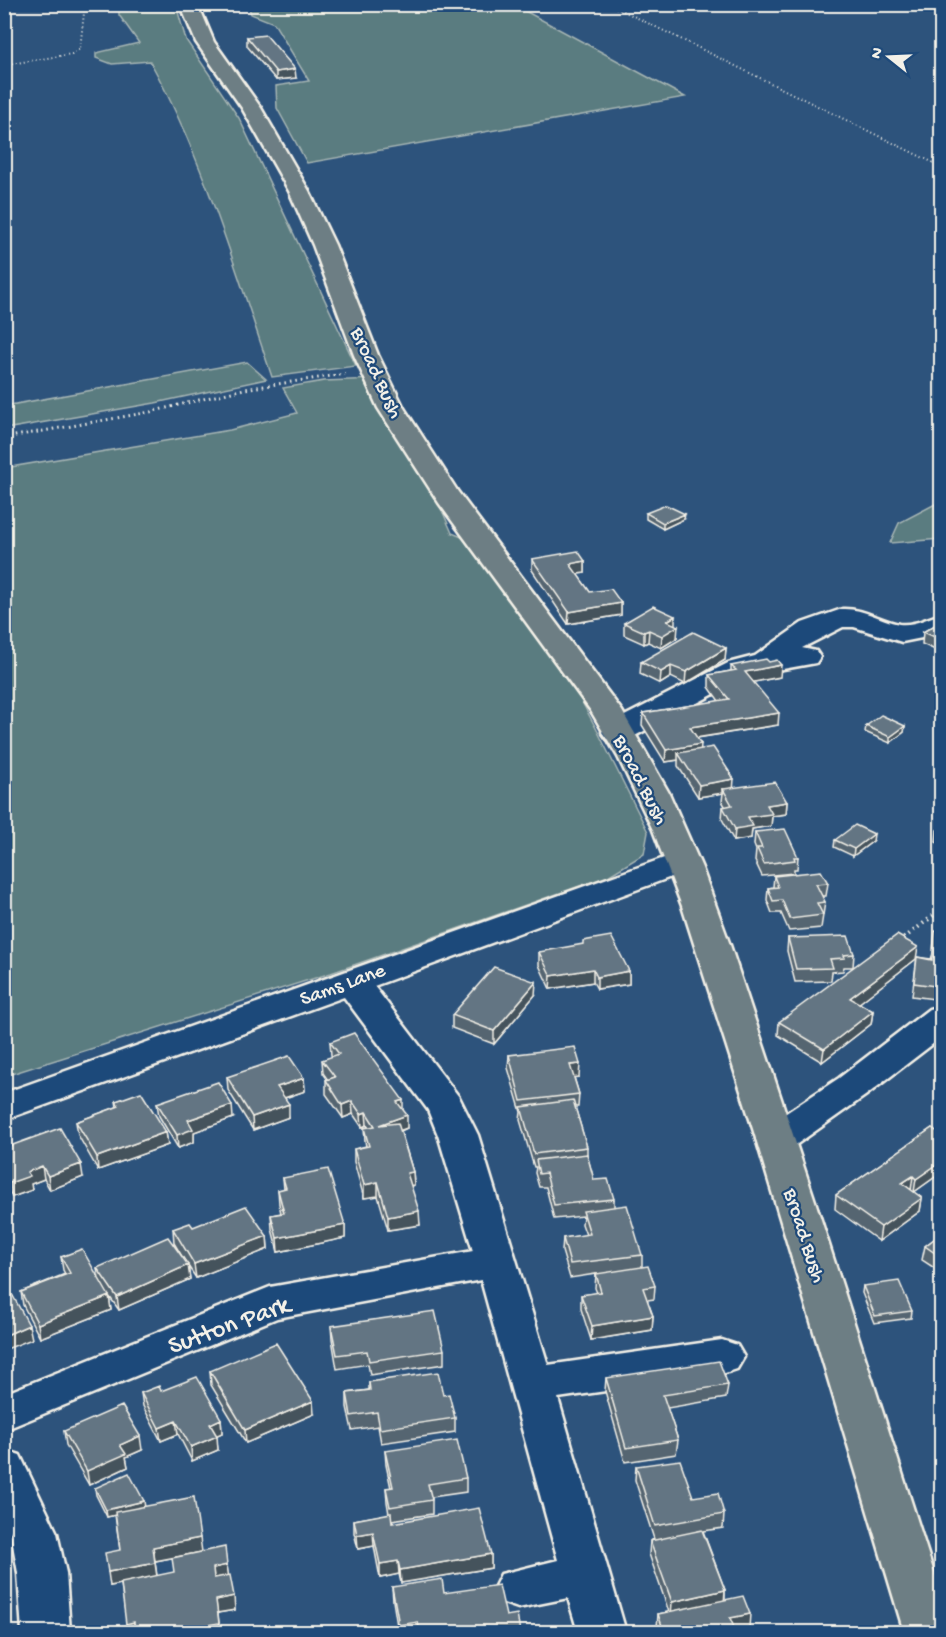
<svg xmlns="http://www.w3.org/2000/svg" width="946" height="1637" font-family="'Gochi Hand',sans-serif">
	<rect width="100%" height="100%" fill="#2d537c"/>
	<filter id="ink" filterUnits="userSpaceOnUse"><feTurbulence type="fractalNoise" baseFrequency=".0167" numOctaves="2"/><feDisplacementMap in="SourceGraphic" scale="12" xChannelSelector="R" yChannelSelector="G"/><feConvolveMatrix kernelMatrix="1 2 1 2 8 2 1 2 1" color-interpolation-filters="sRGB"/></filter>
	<g filter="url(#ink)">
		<!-- green -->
		<path fill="#5a7b80" stroke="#a7b6b4" stroke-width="1.5" d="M119,5H176L186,40L239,118L356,366L272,377C236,271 204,160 150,61L112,64L96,58V53L139,43L119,15Z
			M248,5H514L685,97L307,163L277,108L276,86L309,81L274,23L251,14Z
			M247,362L266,379L155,403L5,429V406Z
			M377,379L412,442L452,533L464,538L525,596L597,730L648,832L644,854L608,876L331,973L5,1076V468L230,430L297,413L283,388L324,381Z
			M941,501V539L890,543L899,523Z"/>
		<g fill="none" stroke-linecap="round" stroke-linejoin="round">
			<!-- minor casing -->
			<g stroke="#f4f1e8" stroke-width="5">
				<path id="minor" d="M842,609C863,608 879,620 899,624C914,626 927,618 942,614V634L902,642L854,627H843L802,648L816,651L820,657L816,663L750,675L629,739L618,741L607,739L602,732L607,725L728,663L755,656L802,623Z
					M681,852L693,855L698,862L693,869L374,986L459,1097L478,1135L548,1365L722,1340L737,1345L744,1357L737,1369L722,1374L558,1398L626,1632H578L568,1598L518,1608L501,1602L494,1588L501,1574L558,1560L481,1280L277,1318L4,1430V1394L270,1287L473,1251L438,1135L428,1110L344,997L4,1120V1093Z
					M942,1006V1037L865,1096L790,1149L776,1153L762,1149L756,1139L762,1129L839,1078L929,1009Z
					M4,1450L20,1455L57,1533L66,1573L70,1632H22L18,1573L11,1533L4,1519Z"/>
			</g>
			<!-- major casing -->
			<g stroke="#f4f1e8" stroke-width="5">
				<path id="major" d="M180,4H198L214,42L261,108L309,191L335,245L378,355L404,408L458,492L622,711L669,793L702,868L730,945L816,1204L942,1598V1632H904L754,1132L682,906L653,830L618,757L591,711L439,503L378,408L354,355L313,245L289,191L242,108L196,42Z"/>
			</g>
			<!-- path-far2 -->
			<path stroke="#f4f1e8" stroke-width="2" stroke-dasharray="1 3" stroke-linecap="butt" d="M609,4L942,167
				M4,65L72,54L80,49L85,4"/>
			<!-- path-far1 -->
			<path stroke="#f4f1e8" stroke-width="3" stroke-dasharray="1.5 4" stroke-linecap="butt" d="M4,438L150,412L244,389L345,374"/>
			<!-- path -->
			<path stroke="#f4f1e8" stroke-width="4" stroke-dasharray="1.5 4.5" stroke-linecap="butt" d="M899,942L942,909"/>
			<!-- minor -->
			<use href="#minor" fill="#1f4a7a" fill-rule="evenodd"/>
			<!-- major -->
			<use href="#major" fill="#6d7e84" fill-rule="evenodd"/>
		</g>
		<!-- wall -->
		<path fill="#556571" stroke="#f4f1e8" stroke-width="1.5" d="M247,37L296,78L276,80L247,46Z
			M646,513L684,519L663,529L646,519Z
			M532,559L585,561V573L577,574L590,592L621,603V615L568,624L532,570Z
			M942,621V653L922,644L923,632Z
			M624,623L675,625L677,638L661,648L648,642L644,644L624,635Z
			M726,648L725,660L685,684L671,677L660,684L640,674L641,662Z
			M731,666L780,677L753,682L778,725L697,738L701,750L733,788L787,802L786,814L772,816L771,826L752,829L751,838L734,841L722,819L723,807L725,806L722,801L723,793L698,797L678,766V760L665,762L642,725L643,713L719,701L709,687V675L731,671Z
			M866,726H905L904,732L890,743L865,732Z
			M942,827V845L936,842L937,830Z
			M755,832L798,857L797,869H794V873L762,876L755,861L756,850L754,845Z
			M835,840L873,841L853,856L834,847Z
			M774,876L828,883L826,896H822L825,902L821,928L789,931L781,913H772L767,900L768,888L773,887Z
			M942,932V1000L912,996L917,957L931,959Z
			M788,938L854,954L853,967H844L843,971L832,972L831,981L795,982L787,951Z
			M539,952L629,971V984L597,989L593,982L550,989L539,965Z
			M916,959L859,1003L873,1011L871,1024L822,1062L778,1035L779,1022Z
			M535,995L494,1044L452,1028V1015Z
			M330,1042L403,1110L407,1128L401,1131L413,1172L414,1185L411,1186L420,1225L388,1230L378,1196L364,1198L354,1162V1149L366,1146L365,1141L364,1128L368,1127L367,1125L362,1127L353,1114L343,1118L326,1094V1080H328L323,1073L322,1060L332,1057L331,1055Z
			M509,1055L579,1077H574L579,1094L578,1107H575L587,1147V1155L594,1180L614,1199V1207L642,1255V1267L655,1286L654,1299L647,1300L653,1316L652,1330L591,1340L581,1309V1295L597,1293L595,1288L596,1274L570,1278L562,1251L563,1238L586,1235L582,1224L583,1216L554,1219L546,1187H539L535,1173L536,1167H534L520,1120L521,1112L508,1068Z
			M227,1077L304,1078L305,1091L285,1098L289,1117L253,1130L228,1090Z
			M116,1101L166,1132L168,1145L98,1170L78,1135L76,1122L117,1107Z
			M157,1103L233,1118L194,1132V1142L178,1148L159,1116Z
			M932,1128L942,1172L914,1192L922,1198L920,1211L879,1241L835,1209L836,1195Z
			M4,1144L10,1146L83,1177L50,1190L44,1179L31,1184L32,1190L12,1197L4,1183Z
			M283,1178L345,1225V1238L278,1252L272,1229L271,1215L281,1213L279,1204L278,1190L284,1189Z
			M193,1227L267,1236L268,1249L196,1278L188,1266L190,1279L119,1310L109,1296L111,1310L40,1338L23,1305L21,1292L65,1274L63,1270L61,1257L99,1278L97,1268L186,1263L174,1243L173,1229Z
			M942,1233V1273L922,1260L925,1246Z
			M863,1286L912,1311L911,1318L874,1323L862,1293Z
			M331,1326L444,1350V1364L370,1375L368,1364L337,1369L332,1339Z
			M210,1371L314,1414L246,1443L211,1385Z
			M606,1378L728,1385L726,1398L667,1408L678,1440L676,1454L625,1462L605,1391Z
			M369,1382L443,1395L455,1418V1432L381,1443L378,1426L352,1430L347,1407V1393L369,1390Z
			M161,1391L221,1419L222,1433L216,1435L218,1450L192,1461L178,1434L161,1441L143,1406L141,1393Z
			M64,1431L142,1450L126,1457L128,1467L89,1485L66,1445Z
			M385,1451L466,1478V1492L432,1497V1514L392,1520V1523L491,1554V1568L401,1583L399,1574L380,1578L374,1546L358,1549L354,1533V1520L389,1514L387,1502L386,1488H391L386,1465Z
			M942,1460V1474L939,1472Z
			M636,1466L724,1514L723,1528L703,1531L725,1590V1600L749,1628L735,1631L736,1632H659L657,1628L658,1614L669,1612L649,1554L650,1541L654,1539L635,1480Z
			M95,1488L144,1501V1506L202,1552L155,1561L157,1576L227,1565L228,1575L235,1610L218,1613L220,1632H236H128L121,1584L110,1586L120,1550L115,1515L107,1517L96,1495Z
			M392,1587L444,1593L506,1616L520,1632H398L393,1601Z"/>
		<!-- shaded-wall -->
		<path fill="#45525c" stroke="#f4f1e8" stroke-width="1.5" d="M295,69L296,78L276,80V72Z
			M685,514L684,519L663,529V523Z
			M585,561V573L569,575L570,564Z
			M621,603V615L568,624L569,612Z
			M675,616V628L678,626L677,638L661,648L662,636L667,621Z
			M649,630L648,642L644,644V632Z
			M726,648L725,660L685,684L686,672Z
			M781,665L780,677L744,684L745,672Z
			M671,666V677L660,684L661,672Z
			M779,713L778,725L689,739L690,727Z
			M905,726L904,732L890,743V737Z
			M701,744L700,756L678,753V760L665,762L666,750Z
			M734,779L733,791L723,789V793L698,797L699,785Z
			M787,802L786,814L772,816L771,826L752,829L751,838L734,841L735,829L748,817L767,805Z
			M874,834L873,841L853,856L854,849Z
			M918,947L916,959L849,1011L850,998Z
			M593,969V982L550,989L551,976Z
			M629,971V984L597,989V977Z
			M536,982L535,995L494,1044V1031Z
			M873,1011L871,1024L822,1062L824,1049Z
			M580,1064L579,1077L570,1078V1065Z
			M304,1078L305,1091L278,1100L277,1087Z
			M403,1100V1113L397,1102Z
			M352,1101L353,1114L343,1118L342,1105Z
			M289,1104V1117L253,1130L252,1117Z
			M232,1105L233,1118L194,1132V1142L178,1148L177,1135L188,1120Z
			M366,1112L367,1125L362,1127L361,1114Z
			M407,1115V1128L379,1138V1125Z
			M166,1132L168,1145L98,1170L97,1157Z
			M942,1161V1172L914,1192L916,1179Z
			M81,1164L83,1177L50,1190L48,1176Z
			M42,1166L44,1179L31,1184L32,1190L12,1197L10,1183L27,1172Z
			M413,1172L414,1185L408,1186L407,1173Z
			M913,1176L911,1190L902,1183Z
			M378,1182V1196L364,1198V1185Z
			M6,1190L8,1203L4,1205V1191Z
			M922,1198L920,1211L879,1241L881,1227Z
			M419,1211L420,1225L388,1230V1217Z
			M345,1225V1238L278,1252L277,1238Z
			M267,1236L268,1249L196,1278L194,1264Z
			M188,1265L190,1279L119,1310L117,1297Z
			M109,1296L111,1310L40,1338L38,1324Z
			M653,1316L652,1330L591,1340L592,1326Z
			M29,1325L32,1339L4,1350V1336Z
			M313,1401L314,1414L246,1443L245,1430Z
			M221,1419L222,1433L211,1438L210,1424Z
			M176,1421L178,1434L161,1441L159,1428Z
			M140,1436L142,1450L126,1457L128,1467L89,1485L87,1471L120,1445Z
			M217,1436L218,1450L192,1461L191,1447Z
			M144,1501L145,1508L107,1517L106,1510Z
			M373,1532L374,1546L358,1549L357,1535Z
			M200,1538L202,1552L155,1561L153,1547Z
			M491,1554V1568L401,1583L400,1570Z
			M398,1561L399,1574L380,1578V1564Z
			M155,1563L157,1577L110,1586L108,1572Z
			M227,1565L229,1579L214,1582L213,1568Z
			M725,1590L724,1604L671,1616L672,1602Z
			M234,1596L235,1610L217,1613L216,1600Z
			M750,1614L749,1628L729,1632L730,1618Z
			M134,1622L135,1632H128L126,1624Z
			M219,1623L220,1632H171Z"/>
		<!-- building -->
		<path fill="#637583" stroke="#f4f1e8" stroke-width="1.5" d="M266,35L295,69L276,72L247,37Z
			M666,505L685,514L663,523L646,513Z
			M578,551L585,561L570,564L590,592L611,589L621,603L569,612L532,559Z
			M653,606L675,616L667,621L678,626L662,636L649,630L644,632L624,623Z
			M942,621V640L923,632Z
			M693,632L726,648L686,672L671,666L661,672L641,662Z
			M766,659L769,662L777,660L781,665L745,672L779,713L690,727L701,744L666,750L643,713L729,699L709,675L736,670L731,666Z
			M881,715L905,726L890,737L866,726Z
			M713,747L734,779L699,785L678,753Z
			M775,782L787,802L767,805L772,814L748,817L753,826L735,829L723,807L732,805L723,789Z
			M855,825L874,834L854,849L835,840Z
			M785,829L798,857H794L795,860L764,864L757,848H762L755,832Z
			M821,871L828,883L816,884L825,902L817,903L823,915L790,919L782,900L773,901L768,888L778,887L774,876Z
			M935,931L942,932V987L914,983L917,957L932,960Z
			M897,935L918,947L850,998L873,1011L824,1049L779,1022Z
			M611,936L629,971L597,977L593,969L551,976L539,952L583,944V941Z
			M848,936L854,954L844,955L845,958L830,959L833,968L796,969L788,938Z
			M494,967L536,982L494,1031L452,1015Z
			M354,1033L403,1100L397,1102L407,1115L379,1125L398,1123L413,1172L407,1173L419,1211L388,1217L378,1182L364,1185L354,1149L369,1146L364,1128L375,1126L366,1112L361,1114L352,1101L342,1105L326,1080L335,1077L322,1060L339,1054L330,1042Z
			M575,1047L580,1064L570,1065L579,1094L521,1101L509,1055Z
			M289,1056L304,1078L277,1087L289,1104L252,1117L227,1077Z
			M218,1082L232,1105L188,1120L193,1129L177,1135L157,1103Z
			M141,1092L166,1132L97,1157L76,1122L119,1106L116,1101Z
			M573,1100L587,1147L534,1154L521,1107Z
			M60,1128L81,1164L48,1176L42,1166L27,1172L30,1176L10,1183L4,1173V1144L9,1143L10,1146Z
			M932,1128L942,1135V1161L916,1179L913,1176L902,1183L922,1198L881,1227L836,1195Z
			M587,1154L594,1180L608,1179L614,1199L554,1205L546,1173L539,1174L536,1160Z
			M328,1169L345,1225L277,1238L271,1215L284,1213L278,1190L286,1188L283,1178Z
			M627,1205L642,1255L570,1264L563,1238L590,1234L583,1211Z
			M246,1206L267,1236L194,1264L173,1229L190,1223L193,1227Z
			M942,1233V1258L925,1246Z
			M168,1237L188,1265L117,1297L97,1268Z
			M82,1249L109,1296L38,1324L21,1292L70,1273L61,1257Z
			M648,1266L655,1286L643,1288L653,1316L592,1326L581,1295L601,1292L596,1274Z
			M899,1281L912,1311L875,1316L863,1286Z
			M13,1296L29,1325L4,1336V1300Z
			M435,1311L444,1350L369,1361L367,1351L337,1355L331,1326Z
			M276,1343L313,1401L245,1430L210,1371Z
			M719,1361L728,1385L663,1395L678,1440L626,1448L606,1378Z
			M438,1372L443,1395L449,1394L455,1418L380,1429L377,1412L351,1416L347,1393L370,1390L369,1382Z
			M197,1377L221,1419L210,1424L217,1436L191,1447L176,1421L159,1428L141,1393L159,1386L161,1391Z
			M122,1406L140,1436L120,1445L126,1454L87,1471L64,1431Z
			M457,1440L466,1478L428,1484L432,1500L390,1507L386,1488L393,1487L385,1451Z
			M680,1460L693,1497L718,1493L724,1514L655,1526L636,1466Z
			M129,1473L144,1501L106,1510L95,1488Z
			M194,1497L200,1538L153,1547L155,1563L108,1572L105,1553L120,1550L115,1512Z
			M479,1508L491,1554L400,1570L398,1561L380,1564L373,1532L357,1535L354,1520L391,1513L392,1523Z
			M702,1530L725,1590L672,1602L650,1541Z
			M225,1547L227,1565L213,1568L214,1578L230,1575L234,1596L216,1600L219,1623L171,1632H135L134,1622L126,1624L121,1583L174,1572L172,1558Z
			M442,1579L444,1593L499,1585L506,1616L517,1614L520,1632H420L418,1622L399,1625L392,1587Z
			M743,1596L750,1614L730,1618L736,1632H693L692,1631L684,1632H664L658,1614Z
			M235,1629L236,1632H217Z"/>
	</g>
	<g text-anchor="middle" stroke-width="4.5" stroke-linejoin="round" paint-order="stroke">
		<!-- street labels -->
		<g font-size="21" fill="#f4f1e8" stroke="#1f4a7a">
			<text transform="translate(378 372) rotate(65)" y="7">Broad Bush</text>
			<text transform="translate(642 779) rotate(63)" y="7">Broad Bush</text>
			<text transform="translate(342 983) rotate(-20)" y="7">Sams Lane</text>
			<text transform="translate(806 1235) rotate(72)" y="7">Broad Bush</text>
		</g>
		<!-- near-street labels -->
		<g font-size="26" fill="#f4f1e8" stroke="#1f4a7a">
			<text transform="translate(228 1323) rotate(-20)" y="9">Sutton Park</text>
		</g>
	</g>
	<!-- margin -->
	<rect width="946" height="1637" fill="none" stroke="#1f4a7a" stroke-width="24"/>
	<rect x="12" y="12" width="922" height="1613" fill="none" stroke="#f4f1e8" stroke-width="2" filter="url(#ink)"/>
	<!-- north arrow -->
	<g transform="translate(889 57) rotate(288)" stroke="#1f4a7a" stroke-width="4.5" paint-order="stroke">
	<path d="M0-4.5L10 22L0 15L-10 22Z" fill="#f4f1e8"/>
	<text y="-9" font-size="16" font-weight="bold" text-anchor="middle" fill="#f4f1e8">N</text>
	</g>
</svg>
